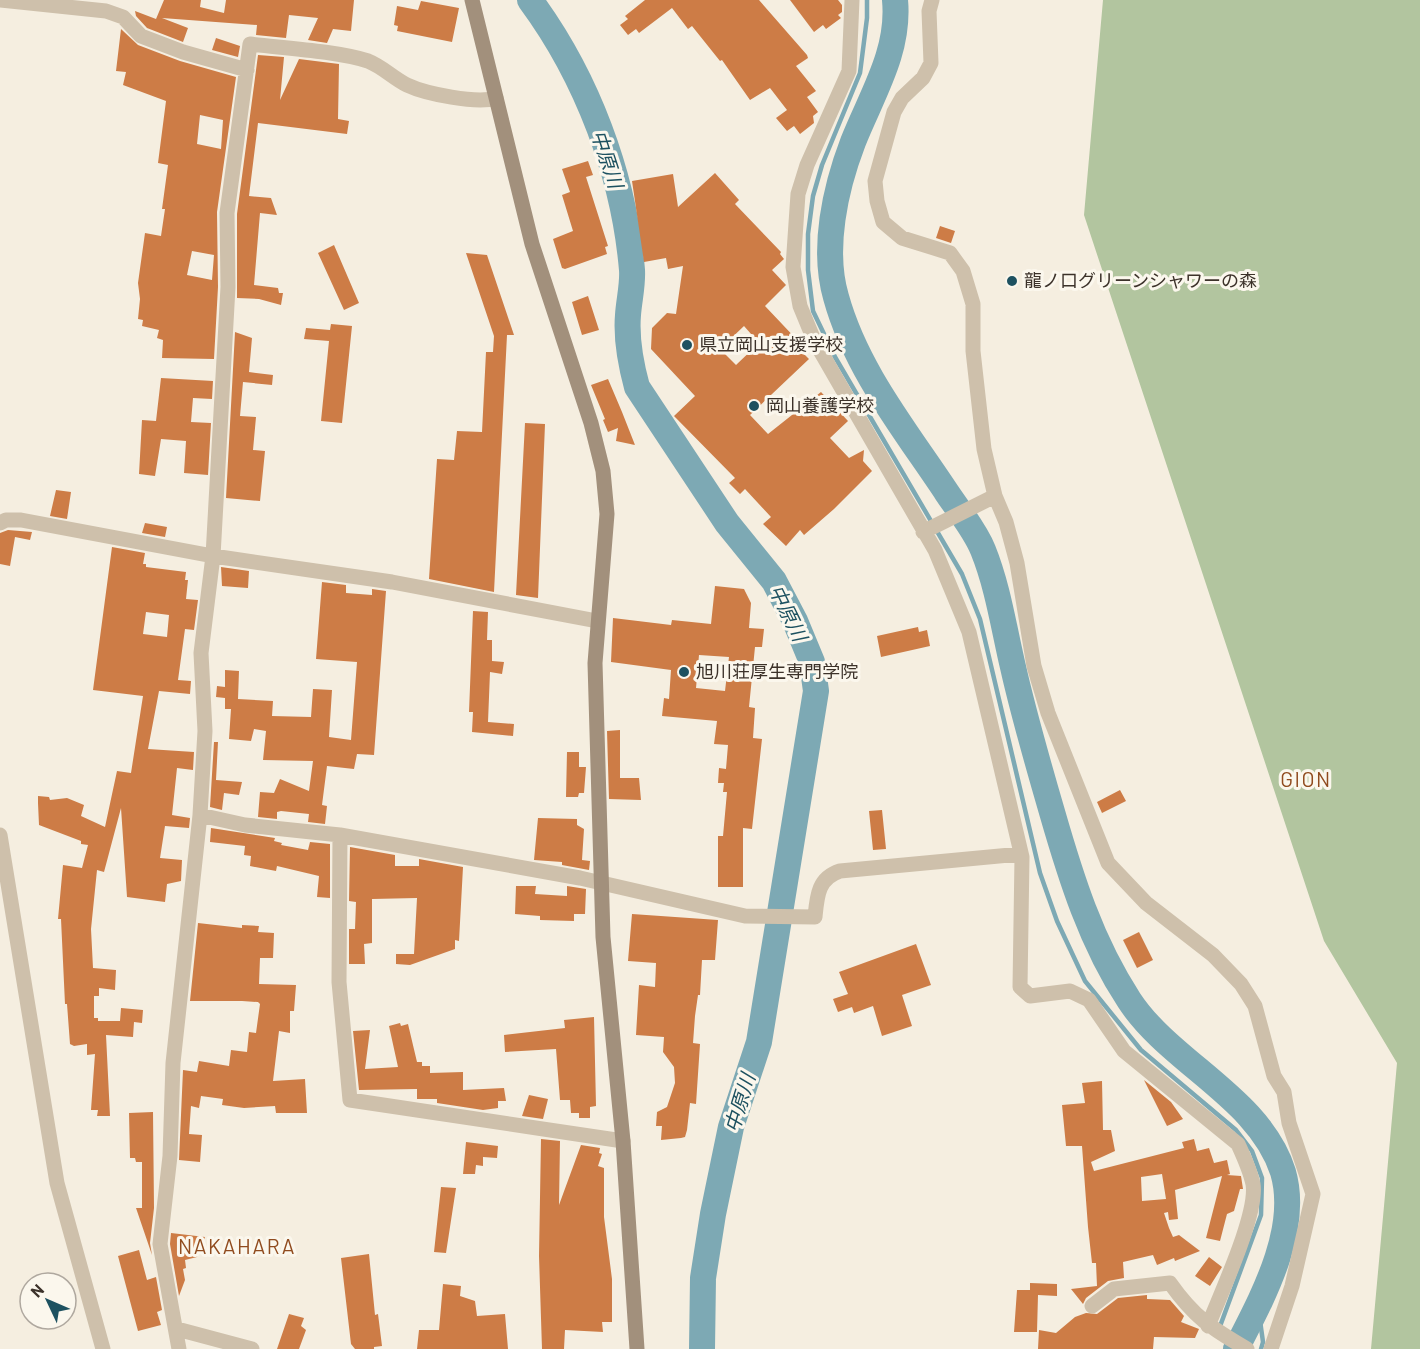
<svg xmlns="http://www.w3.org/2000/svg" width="1420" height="1349" font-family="Barlow,'Noto Sans JP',sans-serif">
	<rect width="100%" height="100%" fill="#f5eee0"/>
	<!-- green -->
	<path fill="#b2c59f" d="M1103,0H1420V1349H1371L1397,1063L1324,941L1084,215Z"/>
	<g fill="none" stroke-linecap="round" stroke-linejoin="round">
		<!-- stream -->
		<path stroke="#7da9b4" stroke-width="4.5" d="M867,0V18L860,73L822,165L813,196L808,234V270L813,311L835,357L962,574L980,619L1040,873L1057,921L1085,981L1141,1050L1236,1130L1252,1151L1262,1178L1261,1215L1219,1329
			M1258,1306L1263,1342L1261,1349"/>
		<!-- river -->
		<path stroke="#7da9b4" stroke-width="26" d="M530,0C587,77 624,175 632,270C633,285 629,300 628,315C626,339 631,365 637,387L727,523L774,581L795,621L812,662L816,691L759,1042L731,1127L713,1214L703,1278L702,1349
			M895,0C900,52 871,96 853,142C835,189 822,249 836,297C856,370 906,431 947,493C959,511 975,530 983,550C998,587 1004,629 1013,667C1024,716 1038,764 1052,812C1071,878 1091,942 1129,1000C1170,1063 1260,1098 1283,1172C1300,1230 1262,1298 1236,1349"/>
	</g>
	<!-- building -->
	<path fill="#cd7c46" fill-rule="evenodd" d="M164,0H201L200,7L224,13L226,0H354L351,31L333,29L327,43L308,40L318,18L289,15L286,38L256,35L257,25L162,18L188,28L183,42L147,28L136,16L135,11L156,19Z
		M645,0H759L807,55L808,58L796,66L816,91L807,97L818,112L813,116L814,123L800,134L794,126L787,131L776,118L787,110L770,88L750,100L722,60L720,61L692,26L688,29L672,8L639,33L636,29L628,35L620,25L628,19L625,16Z
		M790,0H838L842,5V12L838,15L841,18L826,29L823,25L814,32Z
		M421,1L459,8L452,42L397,31L398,26L394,25L397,6L418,10Z
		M121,29L138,45L180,61L236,77L217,212L218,287L214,359L162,358L163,340L157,338L159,330L142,326L143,320L138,319L140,299L138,283L145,233L161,236L165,209H162L168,165L158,163L166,101L123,85L126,72L116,71ZM200,115L223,120L221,149L197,144ZM192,251L214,255L212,280L187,275Z
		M216,38L240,46L238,57L212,50Z
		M258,55L284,57L280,100L299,59L339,64L338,119L349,121L347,134L258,123L249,196L271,198L277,215L260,213L254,285L278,288L279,293H283L281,305L259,299L237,298V214Z
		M588,161L593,175L586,177L608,246L605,247L607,254L565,269L562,268L553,239L573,231L562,195L570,192L562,169Z
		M715,173L739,200L735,204L781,252L780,254L784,259L772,270L786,285L765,306L800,343L796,346L809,359L750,415L768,434L821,392L848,421L830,438L849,458L864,450L863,461L872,471L834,509L804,535L800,530L786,546L763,524L771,517L745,489L740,494L729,483L735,478L674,416L695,396L651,349L652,328L667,313L676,314L683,266L668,269L666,258L644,262L632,181L673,174L678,207ZM744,326L759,343L736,365L720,349Z
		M940,226L955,231L951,243L936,238Z
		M334,245L359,303L344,310L318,253Z
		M466,253L487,255L514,335H507L494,592L429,579L437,459L454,460L457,431L482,432L486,352H493L494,336Z
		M588,296L599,330L582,335L572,302Z
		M331,324L352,326L342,423L321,421L329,341L304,339L306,328L330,330Z
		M235,332L252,338L249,372L273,375L272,385L243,382L240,416L256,417L253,450L265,451L260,501L226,498Z
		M161,378L213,381L212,399L193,398L191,422L211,423L208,475L184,473L186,441L161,439L155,476L139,474L142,420L156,421Z
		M608,379L622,412L635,445L616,441L618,428L608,432L603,420L605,419L591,385Z
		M525,423L545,424L538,598L516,595Z
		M56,490L71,492L67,519L50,516Z
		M145,523L167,527L165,537L142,533Z
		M8,530L32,532L30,540L15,537L10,566L0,564V533Z
		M112,547L145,553L143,564H146V567L186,572L185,580H188L186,599L198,600L194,630L185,629L178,680L191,681L190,694L159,691L148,749L194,752L193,770L177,768L172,815L190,818L189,828L165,826L160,858L182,860L181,881L167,884L165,902L127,897L121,808L104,872L97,870L91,929L93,968L116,970L115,990L99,988V996H94V1018H98V1021H120L121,1008L143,1010L142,1023L134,1022L133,1037L106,1035L110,1116H97L98,1110H91L95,1054L87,1055V1044L74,1046L70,1044L67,1004H65L61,919H58L63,865L82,868L88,845L81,844V841L39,825L38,803V796L49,797L50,800L67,798L84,805L81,816L105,827L117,771L131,773L143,696L93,690ZM146,612L169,615L167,637L143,634Z
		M221,567L249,571L248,588L222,586Z
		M322,582L346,585V593L372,595V589L386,591L374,755L357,754L354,769L327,766L322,805L327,806L325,824L308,822L309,814L281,811L277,812V819L258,817L260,792L274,793L280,779L309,791L313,761L263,760L266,731L254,729L251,741L229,739L231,709H225V698L216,697L217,686L225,687V670L239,671L238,699L273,701L272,716L311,717L313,689L332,690L329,737L351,740L357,662L316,659Z
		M715,586L744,589L751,603L749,628L764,629L762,647H755L749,707L755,708L753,738L762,739L752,829L743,828V887H718V836H723L727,792H723L724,783H718L719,768L726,769L728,745L714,744L717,721L662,716L664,698L669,699L671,670L611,662L613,618L671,625L672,620L711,624ZM699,655L729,657L725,691L696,688Z
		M473,611L488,612L487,640H492V661L504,662L502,674L490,672L488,722L514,724L513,736L472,732L473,712H469Z
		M918,627L919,632L927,630L930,646L881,657L877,636Z
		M620,730V778H639L641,800L609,799L607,731Z
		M214,742H218L216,780L242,782L239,795L224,793L222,810L210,807Z
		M567,752H579V767H586L584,793H579L578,797H566Z
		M1120,790L1126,801L1102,813L1097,802Z
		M882,810L886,849L873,850L869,811Z
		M538,818L577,819V825L584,829L582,860L590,861L589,870L562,865V862L534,860Z
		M211,828L275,838L274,841L282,843L281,845L308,850L310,842L330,844V898L317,897L319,876L277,866L276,871L250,866L251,856L244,855L245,846L210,842Z
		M350,847L395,855V866H419V859L463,867L459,941L455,940V949L410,965L396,964V954H414L417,898L372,899V943L364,944L365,964H349V929H355L356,902L349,901Z
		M516,886H536L535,894L567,896V886L586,889L585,914H574V921L540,920V916L515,914Z
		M632,914L718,920L715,960H702L700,995H698L695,1016L693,1043L700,1044L696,1104L690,1103L687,1130L685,1137L681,1138L661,1140L662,1126H656L657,1112L667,1107L675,1083L674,1067L663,1052L664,1037L636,1035L639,985L655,987L656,963L628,961Z
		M198,923L242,928V925L259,926L258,932L274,933L273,958H260L259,984L296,985L294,1011H290V1033L279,1031L273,1081L305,1079L307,1113H276L275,1106L244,1108L222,1105L223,1099L201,1096L199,1108L191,1106L189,1134L202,1135L200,1162L179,1160L183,1070L197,1072L199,1061L229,1066L231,1050L247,1052L249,1032L256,1033L260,1004L258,1002L242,1001H190Z
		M1139,932L1153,960L1137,968L1123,940Z
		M916,944L931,985L902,995L912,1026L882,1036L873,1006L854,1013L852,1007L838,1012L833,999L848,994L839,972Z
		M594,1017L596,1106L590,1107V1118H579V1113H571L570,1100H560L556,1049L505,1052L504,1035L565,1028L564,1020Z
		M400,1023L401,1026L408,1024L417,1062H422V1066H430V1073L463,1072V1090L504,1088L506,1101H498V1108L483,1110L437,1103V1099H417V1089L359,1090L353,1031L370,1030L365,1069L398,1067L389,1026Z
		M1144,1080L1171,1102L1183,1119L1167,1126Z
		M1102,1081L1103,1130H1111L1115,1151L1091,1162L1094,1171L1184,1148L1182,1142L1194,1139L1197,1151L1209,1148L1214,1163L1227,1160L1230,1174L1227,1175L1241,1176L1243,1189H1240L1234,1211L1227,1214L1220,1241L1206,1238L1222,1176L1175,1190L1178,1219L1169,1220L1168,1212L1164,1213L1169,1228L1173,1237L1179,1235L1200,1251L1175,1261L1174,1258L1157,1265L1153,1255L1123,1262L1124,1278L1108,1281L1086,1298L1083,1304L1071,1289L1097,1286L1096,1263H1092L1088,1227L1082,1146H1066L1062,1105L1085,1103L1082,1083ZM1162,1174L1166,1199L1142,1201L1141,1177Z
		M529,1095L548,1099L543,1119L522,1116Z
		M153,1112L154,1208L150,1243L152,1255L136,1208H142V1162H136L135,1158H130L129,1113Z
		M541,1139L560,1141L559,1205L581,1145L600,1148L599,1153L602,1154L598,1166L604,1168V1217L612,1279V1322H602L603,1332L565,1330L564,1349H542L539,1256Z
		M466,1142L498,1146L497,1158L483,1157V1166L476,1165L475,1174H463Z
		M441,1187L456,1188L446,1253L434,1252Z
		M171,1233L205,1237L197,1257L185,1260L186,1268L183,1269L185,1280L179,1296L170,1244Z
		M139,1250L147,1280L156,1277L162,1310L157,1312L161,1325L138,1331L118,1256Z
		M369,1254L375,1315L378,1314L382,1346L374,1347V1349H355L351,1344L341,1258Z
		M1209,1257L1222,1267L1210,1286L1195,1276Z
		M1030,1283L1057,1284V1296L1038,1295L1037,1332H1014L1017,1290H1030Z
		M443,1284L461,1286L460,1296L475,1301L477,1316L505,1314L508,1349H417L419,1330H439Z
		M1147,1295V1299L1170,1300L1184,1316L1181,1322L1199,1329L1195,1338L1154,1337L1153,1349H1038L1039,1330L1056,1333L1075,1317L1086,1313L1097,1314L1118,1298Z
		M289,1314L304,1318L301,1326L306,1330L299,1349H277Z"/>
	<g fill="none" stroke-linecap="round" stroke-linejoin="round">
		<!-- street -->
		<path stroke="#cec0ab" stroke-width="15" d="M0,0L106,11L123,17L141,36L183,52L247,70
			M852,0L849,71L807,165L798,194L793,267L800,306L814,340L935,550L969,632L1022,857L1020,987L1030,996L1070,991L1089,1000L1124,1051L1238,1144C1244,1157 1250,1170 1253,1184C1258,1214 1220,1295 1208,1326
			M932,0L929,11L931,63L923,78L902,98L894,112L875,181L877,201L883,222L902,238L950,253L963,271L973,304V351L984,449L995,496L1006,522L1017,563L1034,666L1048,713L1108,863L1146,903L1213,955L1241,984L1255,1006L1274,1076L1284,1092L1289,1123L1313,1194L1292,1286L1271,1349
			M0,523L6,520H21L213,556L392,582L597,621
			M923,532L995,496
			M200,815L245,825L340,835L580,878L745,916L815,917C817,896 818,878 840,871L1021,854
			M0,835L57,1183L103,1349
			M340,835L339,982L350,1100L623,1141
			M1092,1306L1114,1289L1170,1283C1194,1317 1211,1328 1247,1349
			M177,1329L252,1349
			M179,1349L160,1244L170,1156L173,1063L200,815L205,731L201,653L213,556L228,287L227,213L250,44C283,48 337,51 368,61C383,67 393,78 407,85C426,94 477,104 496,98"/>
		<!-- secondary -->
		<path stroke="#a2907c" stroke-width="15" d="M472,0L532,244L591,423L603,471L607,514L595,663L603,937L623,1141L637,1349"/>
	</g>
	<!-- markers -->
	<g fill="#1d5160" stroke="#fbf7ed" stroke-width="2">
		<circle cx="1012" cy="281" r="6"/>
		<circle cx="687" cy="345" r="6"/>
		<circle cx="754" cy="406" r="6"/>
		<circle cx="684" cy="672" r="6"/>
	</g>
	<g text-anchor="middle" stroke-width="6" stroke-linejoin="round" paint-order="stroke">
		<!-- poi labels -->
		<g font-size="18" fill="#3c322a" stroke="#fbf7ed" text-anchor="start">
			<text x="1024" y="287">龍ノ口グリーンシャワーの森</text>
			<text x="699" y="351">県立岡山支援学校</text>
			<text x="766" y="412">岡山養護学校</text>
			<text x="696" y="678">旭川荘厚生専門学院</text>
		</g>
		<!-- water labels -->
		<g font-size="20" font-style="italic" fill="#1d5160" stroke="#fbf7ed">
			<text transform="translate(607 159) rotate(72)" y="7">中原川</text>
			<text transform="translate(788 613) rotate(64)" y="7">中原川</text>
			<text transform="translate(740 1103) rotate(-73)" y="7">中原川</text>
		</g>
		<!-- quarter labels -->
		<g font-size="21" letter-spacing="1.5" fill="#904b1e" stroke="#fbf7ed">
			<text x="1306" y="787">GION</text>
			<text x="237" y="1254">NAKAHARA</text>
		</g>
	</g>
	<!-- north arrow -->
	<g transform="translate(48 1301) rotate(314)"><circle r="28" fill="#fbf7ed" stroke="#afa89f" stroke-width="1.5"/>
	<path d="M0-4.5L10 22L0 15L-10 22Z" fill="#1d5160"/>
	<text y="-9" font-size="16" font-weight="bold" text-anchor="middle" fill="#3c322a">N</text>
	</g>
</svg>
